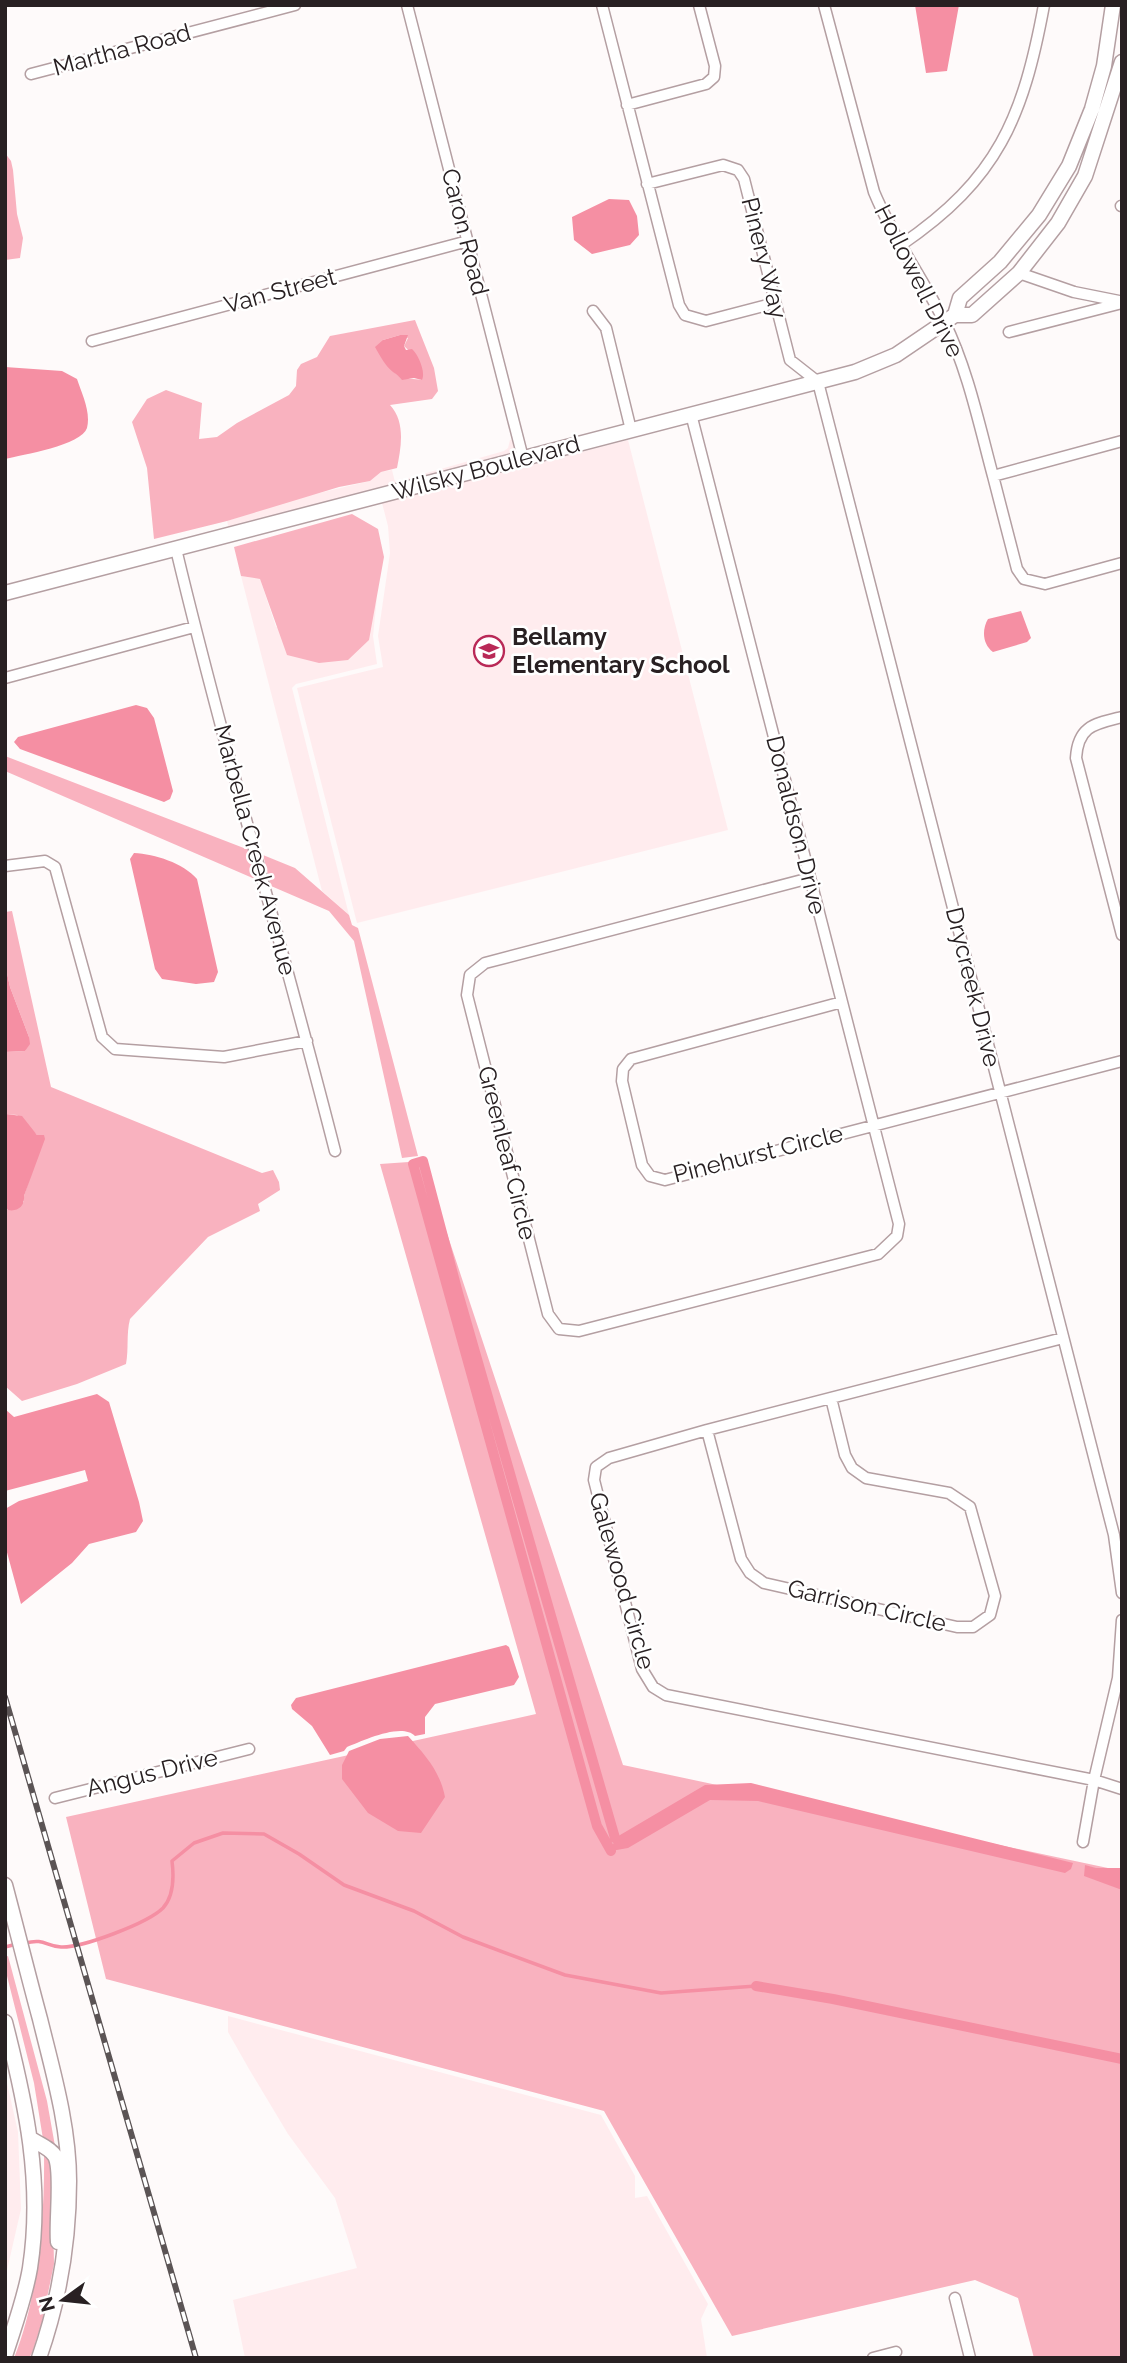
<svg xmlns="http://www.w3.org/2000/svg" width="1127" height="2363" font-family="Raleway,sans-serif">
	<rect width="100%" height="100%" fill="#fefafa"/>
	<!-- built -->
	<path fill="#ffecee" d="M510,440H512L516,454L229,529L227,521L302,497L370,481L381,472L392,470L395,482L504,451L508,448Z
		M628,440L728,830L357,923L297,688L383,667L378,636L390,553L388,526L382,503Z
		M241,576L260,579L276,627L375,605L377,597L373,636L377,664L296,684L292,688L349,915L322,891Z
		M228,2016L601,2115L635,2176V2198L647,2196L708,2304L701,2319L707,2358H245L233,2300L357,2268L335,2198L288,2134L249,2069L228,2032Z
		M5,2074L18,2132L21,2209L5,2279Z"/>
	<!-- green -->
	<path fill="#f9b2bf" fill-rule="evenodd" d="M5,153L11,161L13,170L17,214L23,238L20,258L5,260Z
		M415,320L434,368L438,391L432,399L390,405C406,422 401,448 397,468L381,472L370,481L339,487L227,521L154,539L147,468L132,422L147,399L166,390L202,403L199,439L217,437L237,423L289,395L296,386L297,370L301,364L317,357L330,336ZM400,335L408,338L404,346L418,359L422,380C418,379 414,379 410,379C389,378 387,357 383,340Z
		M352,514L378,529L384,557L369,640L348,660L319,663L287,655L260,579L241,576L234,547Z
		M5,756L249,850L257,880L5,771Z
		M263,855L295,868L349,915L352,925L358,928L418,1156L402,1158L354,941L329,911L271,886Z
		M12,911L51,1087L262,1173L273,1170L279,1182L280,1190L258,1204L260,1211L208,1237L130,1319C126,1335 129,1348 126,1364L77,1384L22,1401L5,1386V1206L8,1210L24,1202V1196L44,1135H37L17,1115L5,1114V1052L25,1051L29,1037L10,987L5,964V912Z
		M423,1161L623,1765L1122,1871V2358H1034L1018,2298L975,2280L732,2336L604,2111L106,1979L66,1817L536,1714L380,1164Z
		M8,1956L47,2101L55,2146L43,2139L34,2083L5,1968V1957Z
		M44,2153L52,2165L54,2264L42,2322L32,2353L29,2358H14C38,2299 45,2217 44,2153Z"/>
	<!-- water -->
	<path fill="#f58fa3" d="M915,5H959L947,71L926,73Z
		M609,199L629,200L637,216L639,235L630,245L592,254L574,240L572,217Z
		M400,335H408L404,346L406,350L412,349C418,354 426,372 422,380L414,378L402,380C400,377 397,375 393,372C386,367 380,356 375,347L383,340Z
		M5,367L62,371L77,379C82,394 91,412 87,428C82,445 22,455 5,459Z
		M1021,611L1031,638L1027,642L993,652C982,644 982,629 988,619Z
		M136,705L147,708L154,718L173,791L170,799L164,802L20,749L14,742L18,737Z
		M134,853C155,854 183,863 197,879L218,972L214,982L196,984L162,979L155,969L130,859Z
		M5,964L10,987L29,1037L30,1044L25,1051L5,1052Z
		M6,1114L22,1116L37,1135H44L45,1139L24,1196C25,1206 18,1212 8,1210L5,1206Z
		M97,1394L109,1402L139,1502L143,1521L136,1532L89,1544L72,1563L21,1604L5,1545V1509L19,1501L88,1481L85,1470L5,1491V1409L14,1417Z
		M506,1645L509,1647L519,1677L514,1685L435,1704L425,1717V1734L415,1736C402,1722 362,1741 347,1747L344,1751L330,1755L312,1726L292,1709L291,1705L296,1698Z
		M408,1736C425,1755 440,1771 445,1797L421,1833L398,1831L368,1813L342,1779V1765L349,1751L380,1739Z
		M751,1783L1073,1863L1071,1869L1065,1873L758,1801L710,1800L628,1848L611,1851L615,1838L705,1785Z
		M1085,1865L1096,1868H1122V1890L1084,1876Z"/>
	<g fill="none" stroke-linecap="round" stroke-linejoin="round">
		<!-- stream -->
		<path stroke="#f58fa3" stroke-width="3.5" d="M25,1943C45,1938 45,1946 61,1947C82,1948 148,1923 163,1908C174,1896 174,1877 172,1861L194,1843L223,1833L264,1834L299,1854L344,1885L414,1911L463,1937L565,1975L661,1993L756,1986
			M5,1947L17,1944"/>
		<!-- canal -->
		<path stroke="#f58fa3" stroke-width="10" d="M611,1851L597,1826L413,1164L423,1161L458,1293L615,1838
			M756,1986L833,1999L1122,2059"/>
		<!-- street casing -->
		<g stroke="#b49fa2" stroke-width="13">
			<path id="street" d="M407,5L523,458
				M602,5L679,305L685,315L706,321L775,303
				M824,5L874,192C893,238 922,277 944,321C968,370 979,424 993,476
				M31,74L295,5
				M627,105L706,84L714,77L715,66L699,5
				M647,184L723,165L738,170L744,179L790,360L818,382L1114,1535L1122,1593
				M1121,206H1122
				M901,245C998,179 1023,118 1044,5
				M1019,273L1074,292L1119,301
				M593,311L606,328L631,430
				M1009,332L1122,303
				M92,341L468,241
				M691,414L899,1224L897,1236L878,1254L579,1331L559,1329L548,1314L467,995L470,975L485,963L810,878
				M1122,441L993,476L1017,569L1024,579L1045,584L1122,563
				M176,549C224,751 284,950 335,1151
				M5,678L194,627
				M1122,717C1094,724 1078,726 1076,758L1122,935
				M5,866L45,861L55,867L102,1037L115,1049L224,1057L307,1041
				M842,1002L631,1059L623,1069L622,1081L642,1165L650,1176L665,1180L1122,1061
				M1063,1338L707,1430L609,1458L596,1467L594,1480L642,1669L653,1687L666,1695L1094,1780L1122,1789
				M707,1430L741,1559L750,1573L764,1583L957,1627H973L990,1615L995,1596L970,1507L949,1493L866,1478L852,1468L845,1455L831,1398
				M55,1798L249,1749
				M1083,1842L1094,1780L1118,1678L1122,1620
				M955,2298L970,2358
				M873,2358L896,2352"/>
		</g>
		<!-- secondary casing -->
		<g stroke="#b49fa2" stroke-width="17">
			<path id="secondary" d="M955,315L960,298L1000,262L1039,215L1069,166L1092,109L1104,66L1113,5
				M955,315H972L1019,273L1058,223L1085,176L1122,62
				M5,593L855,372L896,355L955,315
				M5,1885C17,1930 28,1975 40,2019C53,2072 69,2126 69,2181C69,2241 59,2301 39,2358
				M5,2022C26,2104 43,2183 30,2268C25,2298 14,2327 5,2356
				M31,2139C39,2144 50,2148 55,2156C63,2170 56,2222 58,2242"/>
		</g>
		<!-- street -->
		<use href="#street" stroke="#fff" stroke-width="10"/>
		<!-- secondary -->
		<use href="#secondary" stroke="#fff" stroke-width="14"/>
		<!-- rail casing -->
		<g stroke="#5b5455" stroke-width="6">
			<path id="rail" d="M5,1697L196,2358"/>
		</g>
		<!-- rail -->
		<use href="#rail" stroke="#fff" stroke-width="3.5" stroke-dasharray="10" stroke-linecap="butt"/>
	</g>
	<!-- icons -->
	<defs>
		<g id="school-ring" transform="scale(1.575)"><circle r="9.5" fill="#fff" stroke="#b92957" stroke-width="1.5"/><path d="M0-5L7-2L0 1L-7-2ZM-4 1L0 2.5L4 1V4Q0 6-4 4Z" fill="#b92957"/></g>
	</defs>
	<g fill-rule="evenodd">
		<use href="#school-ring" x="489" y="651"/>
	</g>
	<g text-anchor="middle" stroke-width="5" stroke-linejoin="round" paint-order="stroke">
		<!-- street labels -->
		<g font-size="24" fill="#282022" stroke="#fff">
			<text transform="translate(122 50) rotate(-15)" y="8">Martha Road</text>
			<text transform="translate(465 232) rotate(76)" y="8">Caron Road</text>
			<text transform="translate(764 258) rotate(76)" y="8">Pinery Way</text>
			<text transform="translate(919 281) rotate(63)" y="8">Hollowell Drive</text>
			<text transform="translate(280 291) rotate(-15)" y="8">Van Street</text>
			<text transform="translate(486 468) rotate(-15)" y="8">Wilsky Boulevard</text>
			<text transform="translate(796 825) rotate(76)" y="8">Donaldson Drive</text>
			<text transform="translate(255 850) rotate(75)" y="8">Marbella Creek Avenue</text>
			<text transform="translate(973 987) rotate(76)" y="8">Drycreek Drive</text>
			<text transform="translate(507 1153) rotate(76)" y="8">Greenleaf Circle</text>
			<text transform="translate(758 1154) rotate(-14)" y="8">Pinehurst Circle</text>
			<text transform="translate(622 1581) rotate(74)" y="8">Galewood Circle</text>
			<text transform="translate(867 1606) rotate(13)" y="8">Garrison Circle</text>
			<text transform="translate(152 1773) rotate(-14)" y="8">Angus Drive</text>
		</g>
		<!-- poi labels -->
		<g font-size="24" font-weight="bold" fill="#282022" stroke="#fff" text-anchor="start">
			<text x="512" y="645">Bellamy<tspan x="512" dy="28">Elementary School</tspan></text>
		</g>
	</g>
	<!-- border -->
	<rect width="1127" height="2363" fill="none" stroke="#282022" stroke-width="14"/>
	<!-- north arrow -->
	<g transform="translate(63 2300) rotate(255)" stroke="#ffffff" stroke-width="5" paint-order="stroke">
	<path d="M0-5L12 26L0 18L-12 26Z" fill="#282022"/>
	<text y="-10" font-size="19" font-weight="bold" text-anchor="middle" fill="#282022">N</text>
	</g>
</svg>
